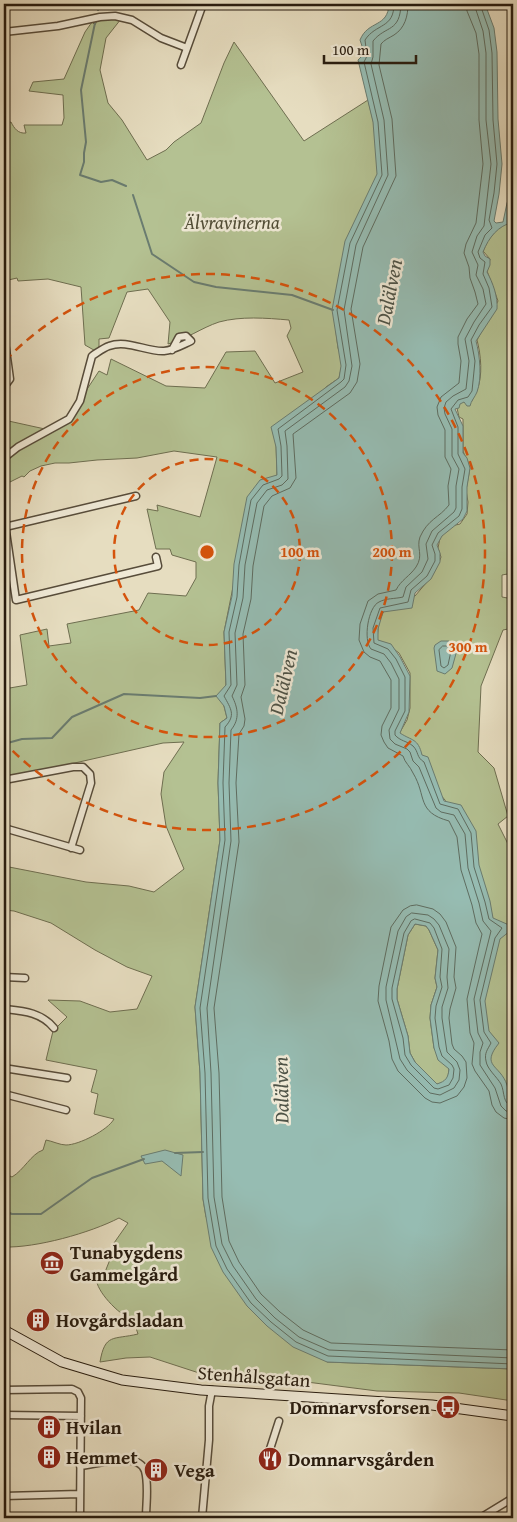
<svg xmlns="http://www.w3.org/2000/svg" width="517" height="1522" font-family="'Gentium Book Plus',serif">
	<rect width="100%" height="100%" fill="#e6ddc0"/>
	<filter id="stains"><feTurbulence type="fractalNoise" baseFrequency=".004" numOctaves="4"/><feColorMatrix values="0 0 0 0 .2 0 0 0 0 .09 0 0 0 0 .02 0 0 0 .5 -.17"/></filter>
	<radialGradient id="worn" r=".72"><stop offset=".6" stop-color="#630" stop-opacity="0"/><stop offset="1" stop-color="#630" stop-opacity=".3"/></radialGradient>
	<!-- green -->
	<path fill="#b4c192" stroke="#6e6e50" d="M98,19H121L106,38L100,70L108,103L122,120L147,160L166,150L174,142L201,123L224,63L234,42L304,141L368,100L383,160L336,332L338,348L343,360L339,378L326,387L276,443L277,475L233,587L224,632L226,685L224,706L227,718L220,723L218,783L220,840L195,1007L200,1073L203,1199L206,1217L327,1362L513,1369V1401L459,1393L377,1391L299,1381L220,1375L196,1372L150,1357L126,1358L100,1362C105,1333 113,1340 138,1334C134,1318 124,1317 114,1307C107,1300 100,1292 97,1283L105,1272L111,1257L114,1243L128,1223L119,1218C90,1233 36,1248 4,1247V1173L12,1177C24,1170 31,1154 43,1150L46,1140C52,1141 60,1145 66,1145C79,1145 108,1130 114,1119L94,1114L98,1094L91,1092L97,1070L46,1060L53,1031L67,1017L48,1000L80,1001L110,1012L137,1009L152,976L127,967L95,950L51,923L14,911L4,910V866L86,882L129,886L154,892L184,869L166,826L161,794L164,772L184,742L163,743L4,779V689L27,685L20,635L47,629L49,646L71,643L67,624L139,610L148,593L186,596L196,578V562L172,555L170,549H156L147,509L158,511L157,505L200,517L217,457L174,451L137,458L97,460L69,463H55L41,466L30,471L24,477L22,476L6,484H4V420L54,431L76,406L99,371L107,375L111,359L166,386L205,388L226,352L255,351L275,383L303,372L287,336L291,328L289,320C266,318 241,316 219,322C201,328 187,339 168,344L170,322L148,289L127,292L109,338L99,339V353L85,345L81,287L48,279L18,281L17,278L4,281V124L11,122C14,128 18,134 26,133L24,125H62L64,118L63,95L29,91L33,82L64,79L85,32L92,22L95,25Z
		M506,222H513V573L502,575V597L513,599V628L503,630L481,686L478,752L494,768L508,816L498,824L513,854V1110L488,1064L487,1029L483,992L492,919L445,800L398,746L400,732L407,720L410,708V673L399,653L387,644L377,640C378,630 378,619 385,610L415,596L432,576L440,560L441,557L438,548L440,538L447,527L460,524L467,514L468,502L466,490L470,468L463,451V419L459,417L457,408L461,401L468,403L472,401C472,396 475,395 477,390C483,376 481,355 477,340L498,301L487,271L490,259L483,251L490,236Z
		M415,924L426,926L429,930L438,950L435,978L437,987L431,1005L430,1018L434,1048L449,1069L448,1077L445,1082L437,1084L415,1062L410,1053L408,1036L397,999V989L408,935Z"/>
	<!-- water -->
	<path fill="#96bcb2" stroke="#6a7c70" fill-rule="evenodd" d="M389,4H485L494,28L497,52L498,119L502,164L499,194L494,221L496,223L503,222L507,203L513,188V222C498,226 489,237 483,252L485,256L490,259V265L487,272C493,283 498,297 497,309L476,341C480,355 482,379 477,392C475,397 471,401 470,406H467L464,402L460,404L459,408L455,409L463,426V453L467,458L470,468L467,487V511L463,519L442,536L437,545L440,553V562L431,579L415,593L412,608L383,612L378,629V640L391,644L400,657L410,676L409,712L400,733C412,741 418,738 422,755L428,757L444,801L461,805L476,831L479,865L490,901L493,918L509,925L510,931L500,939L485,1001L489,1031L499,1043C480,1067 500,1064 507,1085C509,1092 509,1098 513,1104V1369L327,1362L293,1347L267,1326L247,1306L223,1272L211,1247L203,1199L200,1073L195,1007L220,840L218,783L220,723L227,718L224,706L216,696L226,685L224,632L232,596L234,564L247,497L260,480L277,475L276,447L271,427L339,378L341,366L332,310L345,241L377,174L373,122L358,60L362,56L360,51L362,46L360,40C368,20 388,28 389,4ZM415,924L426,926L429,930L438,950L435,978L437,987L431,1005L430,1018L434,1048L438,1060L449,1069C448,1078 446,1081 437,1084L415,1062L410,1053L408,1036L397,999V989L408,935Z
		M441,641H449L457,650L452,668L445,674L437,671L434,648L435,645Z
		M165,1150L183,1155L181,1176L162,1161L145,1164L141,1156Z"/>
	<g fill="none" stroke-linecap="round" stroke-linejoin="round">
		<!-- shore -->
		<path stroke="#5e6c60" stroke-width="1" d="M394,4C394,29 376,23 365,40L367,56L364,62L378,122L382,175L350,243L337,310L346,365L344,379L341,382L278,429L281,446L282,476L279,479L263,485L251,500L239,565L237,597L229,632L231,685L224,696C231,709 236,715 225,727L223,783L225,840L200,1008L205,1073L208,1198L216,1246L227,1269L251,1303L271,1322L296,1342L328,1356L513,1364
			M401,4C400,33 386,25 373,41V57L371,64L384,120L388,175L356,245L344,310L352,366L349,381L345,387L285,431L287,446L288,479L282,485L267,490L257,503L245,565L243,598L235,633L237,685L232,696C238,708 240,719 231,730L229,783L231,841L207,1008L211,1073L214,1197L222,1244L233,1266L256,1299L275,1318L299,1337L329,1350L513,1358
			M408,4C408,16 405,28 394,35C389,38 384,40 381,44L379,65L392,119L396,176L363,247L351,309L360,364L357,382L350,393L293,434L296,478L290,488L272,496L264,506L253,566L251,599L243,634L245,685L241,697L245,719L244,726L239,734L236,783L239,842L214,1008L219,1073L222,1197L229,1241L239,1262L261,1294L280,1312L303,1330L331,1343L513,1350
			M466,4L467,11L476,33L479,54V120L483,164L476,223L466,244L464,253L469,267L470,278L475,292L478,304L467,319L458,337V344L461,361L459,383L441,397L437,407L438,415L445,430V457L451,469L448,486L449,505C439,518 428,519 420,537C416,548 424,555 416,567C410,576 401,580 396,590L378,594L368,601L360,624L359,640L364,652L370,657L380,661L391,680V708L382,726L381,735L384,742L388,748L403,756C405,763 410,766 413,773C427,796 416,812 449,821L457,837L461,870L472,905L476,923L482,934L467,999L470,1033L474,1043L472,1064L475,1071L489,1091L492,1105L496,1112L504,1118L513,1120
			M474,4L483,31L486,53V120L491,164L484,226L477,236L472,252L478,265L476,275L483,289L486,304L474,322L465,339L469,361L466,389L453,396L446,402L444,408L445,414L452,429V456L459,469L456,486V508L454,512L432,531L426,544L428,559L422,572L406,587L403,597C395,599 386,598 379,602C368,607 363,640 371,649L384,654L391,663L399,679V709L389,730L390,739L395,744L407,749L410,752L413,761L419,767L436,808L441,812L454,815L465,834L468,868L479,903L483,921L491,931L474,999L478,1033L483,1043L480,1052V1065L495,1088L501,1106L506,1111L513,1113
			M480,4L489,30L492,53L493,120L497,164L494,193L489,220L492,228L485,235L478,252L480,258L485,262L483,274L489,288L492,307L479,325L471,340L475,361L472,391L468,397L458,400L451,409L458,427V454L465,469L462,487V509L459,516L438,533L432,545L435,554V561L427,576L411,590L408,602L380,608L373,628L374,643L388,649L396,659L405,677V711L395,731V735C400,741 407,741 413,746C419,752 416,757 424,762L440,804L458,809L471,833L474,867L485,902L489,919L502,928L495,938L480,1000L484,1032L491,1043C488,1049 484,1053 486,1061C487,1069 497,1077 501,1084C505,1092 502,1105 513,1106
			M443,646H447L451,651L448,665L444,668L441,666L439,650Z
			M417,905L433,909L440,914L446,922L456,947L454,977L456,988L450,1009L449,1018L452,1044L454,1049L462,1056L466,1062L467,1078L464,1087L457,1096L440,1103L432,1102L425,1098L398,1071L392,1059L389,1041L378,1001L379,986L391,927L403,910L410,906Z
			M412,913L428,915L434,919L439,925L449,949L447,977L448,988L442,1007V1018L447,1052L457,1062L460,1070L459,1080L454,1088L440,1095L430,1093L407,1070L400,1059L386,1000V987L398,931L406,917Z
			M415,919L430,923L434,928L442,949L440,977L442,987L436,1006L435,1018L439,1047L442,1056L452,1065L454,1069L453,1078L449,1085L438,1089L434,1088L411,1065L405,1055L403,1038L392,999V988L404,933L411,921Z"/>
		<!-- stream -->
		<path stroke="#6a7c70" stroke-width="2" d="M98,10V4
			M95,23L81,90L86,142L84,153V162L80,175L101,182L112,180L126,186
			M133,195L152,254L194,282L216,287L292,295L333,310
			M4,744L22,739L52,738L72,717L124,694L200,698L216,696
			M175,1153L203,1152
			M4,1211L12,1214H41L92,1178L144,1159"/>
		<!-- street casing -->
		<g stroke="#574c3a" stroke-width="9">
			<path id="street" d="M4,32L58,26L100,17L115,16L132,20L161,38L187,48
				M181,65L203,4
				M4,335L10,379L4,387
				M4,458L18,447L69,419L80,401L92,356C97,353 103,348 109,346C127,339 146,352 164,351C174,350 182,345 191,341L186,336L179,337L172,350
				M4,518L16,600L158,566L156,557
				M5,527L136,496
				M4,780L73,767H83L90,774L91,783L71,848
				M4,828L80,850
				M4,977L25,978
				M4,1009C23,1011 41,1012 54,1028
				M4,1071L10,1069L67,1078
				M4,1094L66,1110
				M4,1390L72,1389L78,1392L81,1398L80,1518
				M4,1415L81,1416
				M270,1449L279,1421
				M80,1466C96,1465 139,1450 145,1471C149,1486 146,1503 146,1518
				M4,1496L80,1494
				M202,1518L209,1440V1406L212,1390
				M480,1518L513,1498"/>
		</g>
		<!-- secondary casing -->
		<g stroke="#271b0e" stroke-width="11">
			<path id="secondary" d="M4,1330L62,1362L122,1380L201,1390L432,1405L513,1416"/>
		</g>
		<!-- street -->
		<use href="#street" stroke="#efe9d6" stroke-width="6"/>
		<!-- secondary -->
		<use href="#secondary" stroke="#efe9d6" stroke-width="9"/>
		<!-- rail casing -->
		<g stroke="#271b0e" stroke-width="4">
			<path id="rail" d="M512,1518L513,1517"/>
		</g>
		<!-- rail -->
		<use href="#rail" stroke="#efe9d6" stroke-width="2" stroke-dasharray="5.5" stroke-linecap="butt"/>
	</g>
	<!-- distance rings -->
	<g fill="none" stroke="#d5530c" stroke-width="2.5" stroke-dasharray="9 6">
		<circle cx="207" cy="552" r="93"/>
		<circle cx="207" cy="552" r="185"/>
		<path d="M5 361A278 278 0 1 1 5 743"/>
	</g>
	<!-- icons -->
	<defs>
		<g id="museum-disc" transform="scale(1.25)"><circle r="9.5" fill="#8f2418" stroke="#efe9d6"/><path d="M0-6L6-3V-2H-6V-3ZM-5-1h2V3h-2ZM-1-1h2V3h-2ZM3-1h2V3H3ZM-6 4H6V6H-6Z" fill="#fff"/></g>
		<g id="building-disc" transform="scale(1.25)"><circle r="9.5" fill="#8f2418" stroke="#efe9d6"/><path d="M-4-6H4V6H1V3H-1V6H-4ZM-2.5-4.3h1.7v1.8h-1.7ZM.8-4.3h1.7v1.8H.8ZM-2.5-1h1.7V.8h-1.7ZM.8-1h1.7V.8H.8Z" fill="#fff"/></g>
		<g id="bus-disc" transform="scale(1.25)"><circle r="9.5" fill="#8f2418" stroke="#efe9d6"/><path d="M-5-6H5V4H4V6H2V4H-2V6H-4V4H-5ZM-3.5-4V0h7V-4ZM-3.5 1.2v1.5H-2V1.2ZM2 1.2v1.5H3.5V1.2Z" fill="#fff"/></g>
		<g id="restaurant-disc" transform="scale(1.25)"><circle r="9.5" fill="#8f2418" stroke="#efe9d6"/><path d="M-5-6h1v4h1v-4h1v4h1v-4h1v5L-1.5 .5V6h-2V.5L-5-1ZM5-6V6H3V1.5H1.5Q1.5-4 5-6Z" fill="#fff"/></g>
	</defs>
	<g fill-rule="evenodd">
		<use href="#museum-disc" x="52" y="1263"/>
		<use href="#building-disc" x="38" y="1320"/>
		<use href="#bus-disc" x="448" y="1407"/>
		<use href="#building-disc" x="49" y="1427"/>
		<use href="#building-disc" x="49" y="1457"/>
		<use href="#restaurant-disc" x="270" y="1459"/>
		<use href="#building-disc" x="156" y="1470"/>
	</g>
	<g text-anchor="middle" stroke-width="5" stroke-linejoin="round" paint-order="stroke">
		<!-- park labels -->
		<g font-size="19" font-style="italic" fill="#514d36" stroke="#efe9d6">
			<text x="232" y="229">Älvravinerna</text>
		</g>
		<!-- poi labels -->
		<g font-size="19" font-weight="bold" fill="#271b0e" stroke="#efe9d6" text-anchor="start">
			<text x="70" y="1259">Tunabygdens<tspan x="70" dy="22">Gammelgård</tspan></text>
			<text x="56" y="1327">Hovgårdsladan</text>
			<text x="430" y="1414" text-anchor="end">Domnarvsforsen</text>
			<text x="66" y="1434">Hvilan</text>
			<text x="66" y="1464">Hemmet</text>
			<text x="288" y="1466">Domnarvsgården</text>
			<text x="174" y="1477">Vega</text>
		</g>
		<!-- street labels -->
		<g font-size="19" fill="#271b0e" stroke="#efe9d6">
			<text transform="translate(254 1376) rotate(4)" y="7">Stenhålsgatan</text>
		</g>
		<!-- water labels -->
		<g font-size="20" font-style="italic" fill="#4e5347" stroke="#efe9d6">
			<text transform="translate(389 292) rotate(-79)" y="7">Dalälven</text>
			<text transform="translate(283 682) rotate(-77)" y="7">Dalälven</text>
			<text transform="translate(281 1090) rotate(-91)" y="7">Dalälven</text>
		</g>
	</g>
	<circle cx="207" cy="552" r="8" fill="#d5530c" stroke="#efe9d6" stroke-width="2.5"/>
	<g font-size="15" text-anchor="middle" font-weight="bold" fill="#d5530c" stroke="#efe9d6" stroke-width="5" stroke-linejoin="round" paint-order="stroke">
		<text x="300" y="557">100 m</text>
		<text x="392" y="557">200 m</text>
		<text x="468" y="652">300 m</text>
	</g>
	<!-- margin -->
	<rect width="517" height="1522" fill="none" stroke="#e6ddc0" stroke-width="20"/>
	<rect x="5" y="5" width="507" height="1512" fill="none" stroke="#271b0e" stroke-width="2.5"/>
	<rect x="10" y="10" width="497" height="1502" fill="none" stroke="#271b0e"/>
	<!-- scale -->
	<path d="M324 55v8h92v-8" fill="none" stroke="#271b0e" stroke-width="2.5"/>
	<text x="332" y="55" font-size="15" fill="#271b0e" stroke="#efe9d6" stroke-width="4" paint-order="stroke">100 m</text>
	<rect width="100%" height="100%" filter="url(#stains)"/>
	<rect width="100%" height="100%" fill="url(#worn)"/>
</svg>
